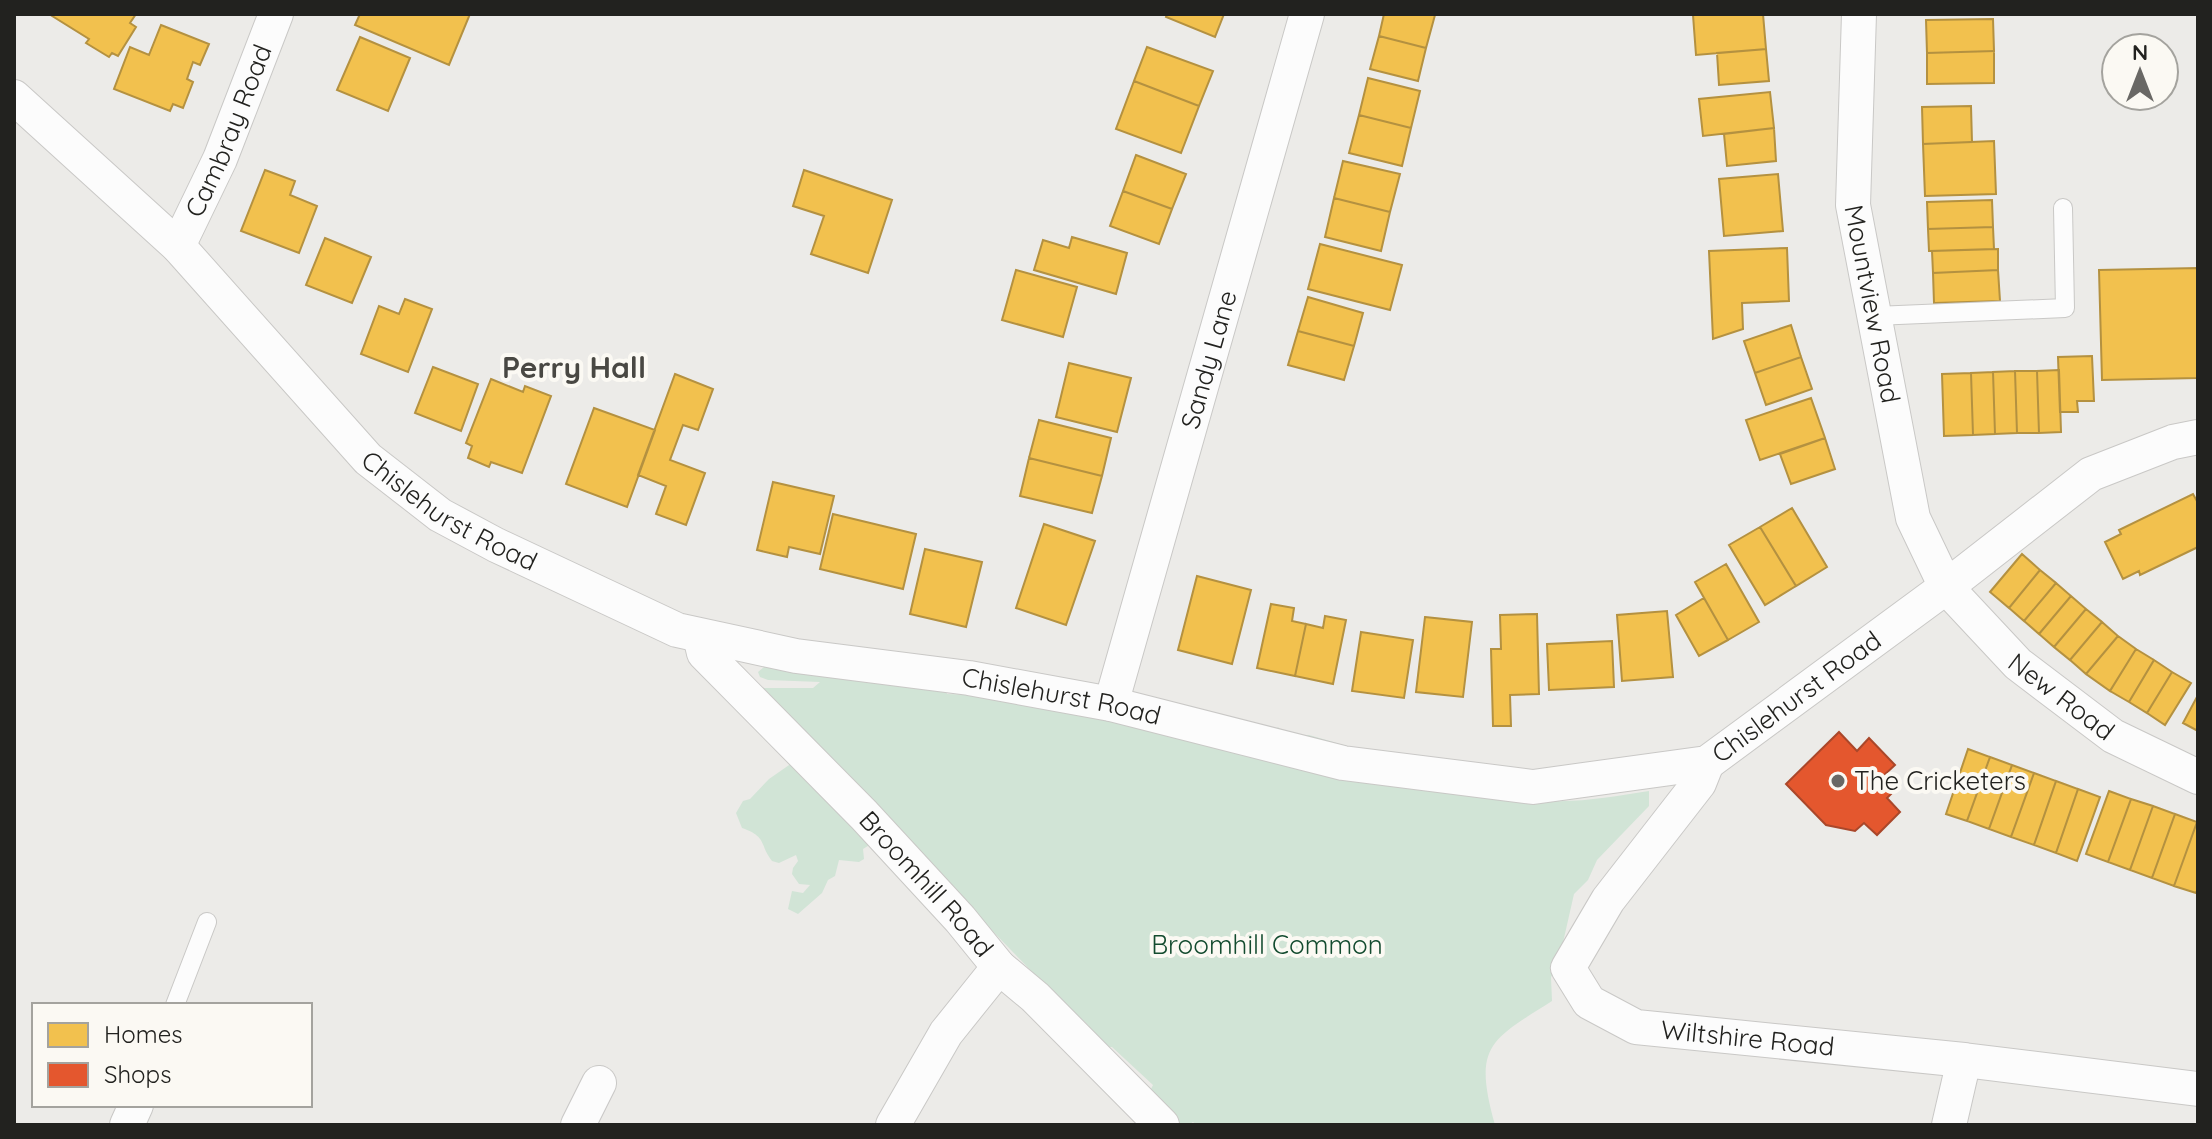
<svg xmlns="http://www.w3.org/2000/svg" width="2212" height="1139" font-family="Quicksand,sans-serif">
	<rect width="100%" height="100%" fill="#ecebe8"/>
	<!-- green -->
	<path fill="#d1e4d6" d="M871,648L882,651L945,685L947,694L1053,698L1275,731L1278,727L1287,738L1309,735L1530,799C1570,805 1609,797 1649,791V806L1597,860L1588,880L1574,894L1557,969L1551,977L1552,1001C1489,1041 1473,1046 1495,1125H1196L1193,1122L1189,1125H1175L1149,1093L1153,1085L1112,1047H1105L1099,1037L1089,1033V1026L1084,1021L1081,1022L975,913L853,826C857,834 866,836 871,844L863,849L864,859L859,862L839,860L835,876L828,880L822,893L798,914L788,909L792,891L803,893L810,885L799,884L792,874L793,868L798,861L796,855L779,863L772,861C759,845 768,837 742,828L736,813L743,801L750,799L769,779L792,763L760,688H813L820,682L768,680L760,677L758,672L764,667L831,672L853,656Z"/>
	<!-- homes -->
	<path fill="#f2c14e" stroke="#b49140" stroke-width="2" d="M49,14H136L130,23L136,27L118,56L112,53L109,57L86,43L89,39Z
		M360,14H470L449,65L355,25Z
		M1167,14H1224L1215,37L1166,17Z
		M1384,14L1435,15L1426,48L1379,36Z
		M1763,14L1766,49L1696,55L1693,15Z
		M1993,19L1994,51L1927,53L1926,20Z
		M161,25L209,44L200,65L193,62L187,79L193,82L183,108L173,104L170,111L114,89L130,47L149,55Z
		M1379,36L1426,48L1418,81L1370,69Z
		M360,37L410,58L388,111L337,90Z
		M1147,47L1213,71L1199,106L1134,81Z
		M1766,49L1769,81L1719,85L1717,53Z
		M1994,51V83L1927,84V53Z
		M1368,78L1420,91L1411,128L1359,115Z
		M1134,81L1199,106L1181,153L1116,129Z
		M1770,92L1774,128L1703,136L1699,99Z
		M1971,106L1972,142L1923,144L1922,107Z
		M1359,115L1411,128L1402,166L1349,153Z
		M1774,128L1776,161L1727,166L1724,134Z
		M1994,141L1996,194L1925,196L1923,144Z
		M1136,155L1186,174L1172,209L1123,191Z
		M1343,161L1400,174L1390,212L1334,198Z
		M265,170L295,181L290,195L317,206L299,253L241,231Z
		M804,170L892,200L868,273L811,254L824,216L793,206Z
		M1778,174L1783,231L1724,236L1719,179Z
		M1123,191L1172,209L1159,244L1110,226Z
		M1334,198L1390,212L1381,251L1325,237Z
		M1992,200L1993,227L1928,229L1927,202Z
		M1993,227L1994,249L1929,251L1928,229Z
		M1072,237L1127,253L1116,294L1034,270L1043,240L1069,248Z
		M325,238L371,257L352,303L306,285Z
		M1320,244L1402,265L1390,310L1308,289Z
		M1787,248L1789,301L1742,303L1743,329L1713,339L1709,251Z
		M1998,249V270L1933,273L1932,251Z
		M2198,268V378L2102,380L2099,270Z
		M1016,270L1077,287L1063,337L1002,320Z
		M1998,270L2000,301L1934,303L1933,273Z
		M1308,297L1363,313L1354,346L1298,331Z
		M405,299L432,309L408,372L361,354L379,306L399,314Z
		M1791,325L1801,357L1755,373L1744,341Z
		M1298,331L1354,346L1344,380L1288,365Z
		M2092,356L2094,401H2077L2078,412H2060L2058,357Z
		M1801,357L1812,389L1766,405L1755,373Z
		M1069,363L1131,378L1117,432L1056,417Z
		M433,367L478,384L461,431L415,413Z
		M2059,370L2061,432L2039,433L2037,371Z
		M2015,371L2017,433L1995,434L1993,372Z
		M2015,371H2037L2039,433H2017Z
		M1993,372L1995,434L1973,435L1971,373Z
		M1971,373L1973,435L1944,436L1942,374Z
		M675,374L713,389L698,430L683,425L670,460L705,473L686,525L656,514L666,486L638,475Z
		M491,379L523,392L525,386L551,396L522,473L491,462L489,467L468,458L472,446L466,443Z
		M1811,398L1825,438L1760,460L1746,420Z
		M594,408L655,430L627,507L566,484Z
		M1039,420L1111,438L1102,476L1029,458Z
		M1825,438L1835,469L1791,484L1780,454Z
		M1029,458L1102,476L1092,513L1020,496Z
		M773,482L834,496L820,554L789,547L787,557L757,550Z
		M2193,494L2198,503V547L2140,575L2139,571L2123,579L2105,542L2121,534L2119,530Z
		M1792,508L1827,567L1796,586L1760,527Z
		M833,514L916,534L903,589L820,569Z
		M1044,524L1095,541L1066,625L1016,608Z
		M1760,527L1796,586L1765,605L1729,545Z
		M925,549L982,562L966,627L910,614Z
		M2022,554L2040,570L2009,608L1990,592Z
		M1726,564L1759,622L1728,640L1695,582Z
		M2040,570L2056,583L2024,621L2009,608Z
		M1197,576L1251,590L1232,664L1178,650Z
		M2056,583L2071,596L2039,634L2024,621Z
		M2071,596L2086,609L2054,647L2039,634Z
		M1704,598L1728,640L1699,656L1676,615Z
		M1271,604L1294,608L1292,621L1306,624L1295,676L1257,668Z
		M2086,609L2102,622L2070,660L2054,647Z
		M1667,611L1673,677L1622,681L1617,615Z
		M1537,614L1539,694L1510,695L1511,726H1493L1491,649H1501L1500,615Z
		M1325,616L1346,620L1333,684L1295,676L1306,624L1323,628Z
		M1425,617L1472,622L1463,697L1416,692Z
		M2102,622L2118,636L2086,674L2070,660Z
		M1361,632L1413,640L1404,698L1352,691Z
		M2118,636L2136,649L2110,691L2086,674Z
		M1612,641L1614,687L1549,690L1547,644Z
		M2136,649L2154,660L2129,702L2110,691Z
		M2154,660L2172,672L2147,713L2129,702Z
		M2172,672L2191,683L2165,725L2147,713Z
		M2198,695V731L2183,723Z
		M1968,749L1990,757L1967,821L1946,814Z
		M1990,757L2012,765L1989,829L1967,821Z
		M2012,765L2034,773L2011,837L1989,829Z
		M2034,773L2056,781L2034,845L2011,837Z
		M2056,781L2078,789L2056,853L2034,845Z
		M2078,789L2100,797L2077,861L2056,853Z
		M2109,791L2131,799L2108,862L2086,854Z
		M2131,799L2153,806L2130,870L2108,862Z
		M2153,806L2175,814L2152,878L2130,870Z
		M2175,814L2197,822L2174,886L2152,878Z
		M2197,822L2198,888L2196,893L2174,886Z"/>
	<!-- shops -->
	<path fill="#e4572e" stroke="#aa472a" stroke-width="2" d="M1839,732L1857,751L1869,738L1895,765L1882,777L1895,790L1887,798L1900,812L1877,835L1864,823L1855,831L1826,825L1786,784Z"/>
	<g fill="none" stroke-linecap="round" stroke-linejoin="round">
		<!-- lane casing -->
		<g stroke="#c9c8c6" stroke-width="20">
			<path id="lane" d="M1875,316L2065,308L2063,208
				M175,1005L207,922"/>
		</g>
		<!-- street casing -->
		<g stroke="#c9c8c6" stroke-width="36">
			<g id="street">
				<path id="s1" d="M1859,14L1853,205L1913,518L1946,587L2018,664L2113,736L2198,777"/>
				<path id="s2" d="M14,97L178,246L368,459L440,515L496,545L677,630L796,656L969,678L1111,704L1343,763L1533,787L1707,763L1946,587L2091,474L2173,442L2198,437"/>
				<path id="s3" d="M178,246L220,159L276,14"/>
				<path id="s4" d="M700,636L704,653L864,815L960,919L999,967L1035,997L1162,1125"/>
				<path id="s5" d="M1111,704L1307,14"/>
				<path id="s6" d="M1707,763L1699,783L1608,900L1568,968L1589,1002L1636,1027L1964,1060L2198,1089"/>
				<path d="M127,1125L136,1105"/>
				<path d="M578,1125L599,1083"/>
				<path d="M893,1125L946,1033L999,967"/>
				<path d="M1949,1125L1964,1060"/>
			</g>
		</g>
		<!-- lane -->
		<use href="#lane" stroke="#fcfcfc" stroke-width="18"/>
		<!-- street -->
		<use href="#street" stroke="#fcfcfc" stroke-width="34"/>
	</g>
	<!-- markers -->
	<circle fill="#696865" stroke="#fbf9f3" stroke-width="3" cx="1838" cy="781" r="8"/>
	<g text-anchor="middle" stroke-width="8" stroke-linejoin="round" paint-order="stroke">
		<!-- street labels -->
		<g font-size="26" fill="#22221f" stroke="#fbf9f3">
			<text dy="9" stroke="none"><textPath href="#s3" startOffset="126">Cambray Road</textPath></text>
			<text dy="9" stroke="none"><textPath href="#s1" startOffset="292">Mountview Road</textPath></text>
			<text dy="9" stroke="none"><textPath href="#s5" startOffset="358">Sandy Lane</textPath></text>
			<text dy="9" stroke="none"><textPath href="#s2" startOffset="604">Chislehurst Road</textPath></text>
			<text dy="9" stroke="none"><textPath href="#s1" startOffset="746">New Road</textPath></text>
			<text dy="9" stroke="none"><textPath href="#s2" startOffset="2020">Chislehurst Road</textPath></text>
			<text dy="9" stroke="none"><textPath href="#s2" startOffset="1252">Chislehurst Road</textPath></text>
			<text dy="9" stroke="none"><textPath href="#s4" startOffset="338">Broomhill Road</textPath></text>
			<text dy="9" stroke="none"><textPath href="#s6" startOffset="454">Wiltshire Road</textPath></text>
		</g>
		<!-- poi labels -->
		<g font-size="26" fill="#22221f" stroke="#fbf9f3" text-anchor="start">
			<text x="1854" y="790">The Cricketers</text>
		</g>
		<!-- park labels -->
		<g font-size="26" fill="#134b2f" stroke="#fbf9f3">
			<text x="1267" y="954">Broomhill Common</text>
		</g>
		<!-- quarter labels -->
		<g font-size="30" font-weight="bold" fill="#494843" stroke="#fbf9f3">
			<text x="574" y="378">Perry Hall</text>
		</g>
	</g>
	<!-- border -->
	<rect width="2212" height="1139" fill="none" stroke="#22221f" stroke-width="32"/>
	<!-- legend -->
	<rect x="32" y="1003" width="280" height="104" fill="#fbf9f3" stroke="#a4a39e" stroke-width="2"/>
	<rect x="48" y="1023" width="40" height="24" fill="#f2c14e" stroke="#a4a39e" stroke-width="2"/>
	<text x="104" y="1043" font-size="24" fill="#22221f">Homes</text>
	<rect x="48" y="1063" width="40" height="24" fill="#e4572e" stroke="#a4a39e" stroke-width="2"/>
	<text x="104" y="1083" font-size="24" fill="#22221f">Shops</text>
	<!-- north arrow -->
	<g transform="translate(2140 72)"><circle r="38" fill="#fbf9f3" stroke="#a4a39e" stroke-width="2"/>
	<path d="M0-6L14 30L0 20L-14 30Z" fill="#696865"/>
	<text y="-12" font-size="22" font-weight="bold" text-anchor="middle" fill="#22221f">N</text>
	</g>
</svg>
